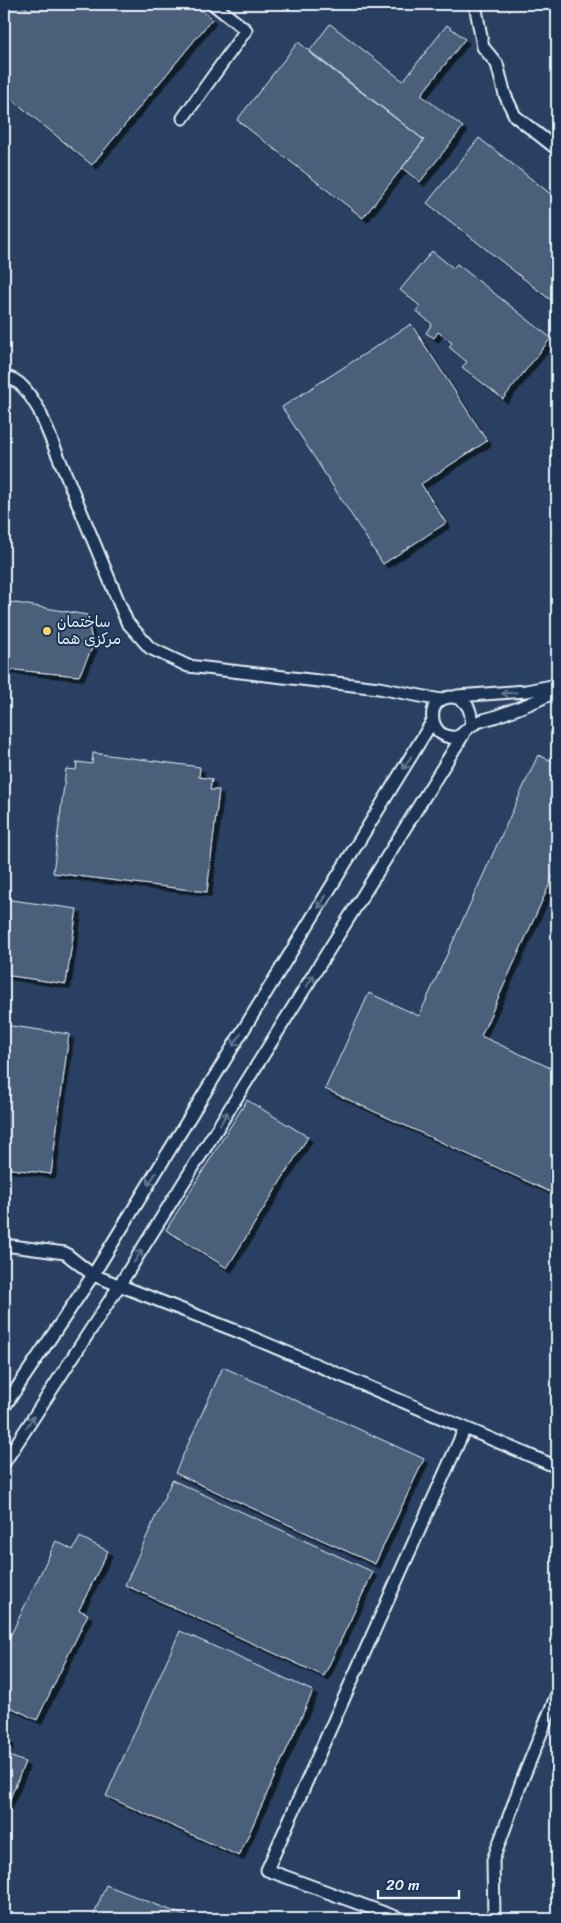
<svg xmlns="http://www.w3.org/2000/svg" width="561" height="1923" font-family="Sriracha,'Playpen Sans Arabic',sans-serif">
	<defs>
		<filter id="shadow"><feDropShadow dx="4.5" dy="4.5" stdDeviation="0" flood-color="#0009"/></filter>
	</defs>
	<rect width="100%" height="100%" fill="#1d3557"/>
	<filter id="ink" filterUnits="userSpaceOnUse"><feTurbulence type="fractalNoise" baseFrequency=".02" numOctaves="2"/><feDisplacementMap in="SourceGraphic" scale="10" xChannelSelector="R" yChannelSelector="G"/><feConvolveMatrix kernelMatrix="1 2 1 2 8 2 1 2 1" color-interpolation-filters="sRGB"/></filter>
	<g filter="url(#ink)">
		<!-- built -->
		<path fill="#2a4162" d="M4,4H557V1919H4Z"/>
		<!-- building -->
		<path fill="#495e7a" stroke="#e8f1f8" filter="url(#shadow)" d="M4,4H21L30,11L36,4H194L212,19L92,165L4,93Z
			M330,24L403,81L447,25L465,39L421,95L463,127L420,182L402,168L424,140L309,52Z
			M298,42L424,140L363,218L237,120Z
			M479,138L557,199V305L427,203Z
			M432,251L453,268L457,264L551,338L503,399L462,367L467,362L449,347L452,343L438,332L434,338L426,333L432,324L416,311L420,306L400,290Z
			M411,324L487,441L421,484L446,523L383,564L282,407Z
			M4,601L87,615L93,646L79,676L4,669Z
			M93,753L200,767L199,777L212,779L210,790H219L207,892L53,873L66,769L76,770L77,762L92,764Z
			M538,755L557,763V868L481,1036L557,1071V1195L325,1089L369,993L419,1016Z
			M4,899L77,909L66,984L4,975Z
			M4,1025L69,1034L51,1174L4,1168Z
			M247,1100L308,1137L227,1268L166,1230Z
			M223,1367L424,1459L375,1564L175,1473Z
			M172,1480L373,1572L324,1676L125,1585Z
			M80,1537L108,1551L79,1610L88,1614L37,1720L4,1704V1649L56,1541L73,1550Z
			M180,1631L313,1691L239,1856L106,1796Z
			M4,1738L10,1741L4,1754L25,1762L7,1806L4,1804Z
			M106,1885L193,1919H92Z"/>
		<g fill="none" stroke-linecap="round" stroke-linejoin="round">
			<!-- lane casing -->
			<g stroke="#e8f1f8" stroke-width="15">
				<path id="lane" d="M475,4L483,47L497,64L505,95L515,116L557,149
					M183,118L246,30L213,4
					M4,377C21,378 31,397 39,410L127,622L150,648L188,666L379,688L441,700
					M457,696L526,691L557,685
					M471,725C474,690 437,691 433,711C431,723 437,735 450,737C461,739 464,730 472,725C479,720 489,719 497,716C518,708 538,702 557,690
					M4,1245L65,1253L93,1275L239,1332L557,1467
					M4,1407L93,1275L432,722
					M4,1463L119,1286L463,735
					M401,1919L267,1870L465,1428
					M494,1919L493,1860L523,1778L557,1694"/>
			</g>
			<!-- lane -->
			<use href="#lane" stroke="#1d3557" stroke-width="11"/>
		</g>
		<!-- one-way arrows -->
		<defs><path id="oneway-shaft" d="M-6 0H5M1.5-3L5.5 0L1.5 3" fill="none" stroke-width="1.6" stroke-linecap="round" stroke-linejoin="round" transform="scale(1.25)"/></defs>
		<g stroke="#64778f">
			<use href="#oneway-shaft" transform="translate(509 693) rotate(176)"/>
			<use href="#oneway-shaft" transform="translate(407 763) rotate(122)"/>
			<use href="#oneway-shaft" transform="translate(322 902) rotate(122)"/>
			<use href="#oneway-shaft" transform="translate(310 981) rotate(-58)"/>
			<use href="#oneway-shaft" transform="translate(237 1040) rotate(122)"/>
			<use href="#oneway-shaft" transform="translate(224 1118) rotate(-58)"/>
			<use href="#oneway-shaft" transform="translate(152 1179) rotate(122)"/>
			<use href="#oneway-shaft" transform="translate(138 1256) rotate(-58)"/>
			<use href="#oneway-shaft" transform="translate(30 1422) rotate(-57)"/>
		</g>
	</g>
	<!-- markers -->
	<circle fill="#ffd166" stroke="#1d3557" stroke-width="2" cx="47" cy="631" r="5"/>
	<g text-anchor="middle" stroke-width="4" stroke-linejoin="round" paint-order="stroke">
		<!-- poi labels -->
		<g font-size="15" fill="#e8f1f8" stroke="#1d3557" text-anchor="start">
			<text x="57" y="627">ساختمان<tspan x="57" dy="17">مرکزی هما</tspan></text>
		</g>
	</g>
	<!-- margin -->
	<rect width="561" height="1923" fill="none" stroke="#1d3557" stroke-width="20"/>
	<rect x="10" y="10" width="541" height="1903" fill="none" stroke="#e8f1f8" stroke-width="2" filter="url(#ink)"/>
	<!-- scale -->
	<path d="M378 1890v8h81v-8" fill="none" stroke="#e8f1f8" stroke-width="2.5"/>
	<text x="386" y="1890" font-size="15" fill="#e8f1f8" stroke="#1d3557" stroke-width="4" paint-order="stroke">20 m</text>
</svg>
